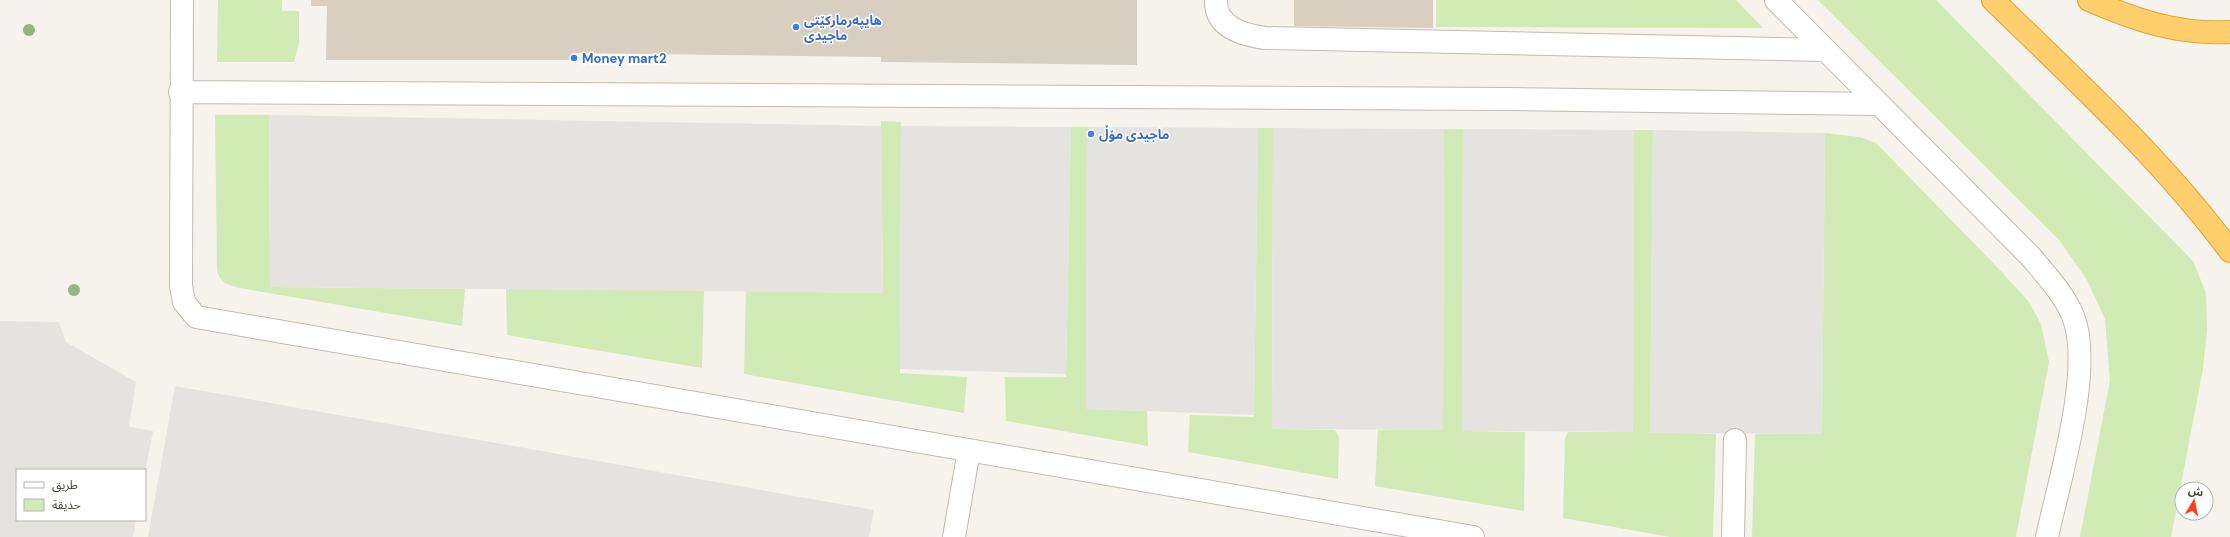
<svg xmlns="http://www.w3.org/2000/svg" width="2230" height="537" font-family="'DM Sans','Noto Sans Arabic',sans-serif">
	<rect width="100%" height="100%" fill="#f6f3ec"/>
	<!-- green -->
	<path fill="#d2eab5" d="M218,0H282V11H299V43L294,62H217Z
		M1436,0H1736L1763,28L1436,27Z
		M1818,0H1936L2193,261L2206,293L2207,331L2203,369L2171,537H2080L2110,380L2105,319L2087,280L2060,241Z
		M215,115H269L270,287L465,289L462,326L240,288C228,285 219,283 217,269Z
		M881,121L901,122L900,373L967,377L964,413L744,374L746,291L883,293Z
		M1071,127H1087L1086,409L1147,411L1148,446L1006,421L1005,377H1066Z
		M1258,128H1273L1272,429L1335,430L1339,437L1338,479L1188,452L1190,415L1254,417Z
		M1444,129H1463L1462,431L1525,432L1524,511L1375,486L1378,430H1443Z
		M1634,130H1653L1650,432L1716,434L1713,537H1670L1563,518L1565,438L1568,432H1633Z
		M1825,133L1860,137L1876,143L1997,267L2029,302L2041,324L2049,362L2016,537H1752L1755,434H1822Z
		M506,289L704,290L702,368L507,335Z"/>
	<!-- parking -->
	<path fill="#e5e3e0" d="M269,115L881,126L883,293L270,287Z
		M901,126L1071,127L1066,374L900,369Z
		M1087,127L1258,128L1254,415L1086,409Z
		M1273,128L1444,129L1443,430L1272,429Z
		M1463,129L1634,130L1633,432L1462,431Z
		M1653,130L1825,133L1822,434L1650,433Z
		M0,321L59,322L66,342L136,382L129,427L153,431L145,473V470H17V520H136L133,537H0Z
		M175,386L874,510L869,537H148Z"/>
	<!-- building -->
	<path fill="#d8cfc1" d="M311,0H1137V65L881,62V57L573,53L572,60H326L327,6H311Z
		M1294,0H1433V28L1294,26Z"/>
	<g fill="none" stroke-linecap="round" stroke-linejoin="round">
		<!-- minor casing -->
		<g stroke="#c2bbae" stroke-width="24">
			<path id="minor" d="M182,0L181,286L184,302L196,317L1473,537
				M1216,0C1215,27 1243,35 1265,38L1824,50
				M1776,0L2031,257C2046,275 2064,294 2073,316C2094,368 2059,481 2047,537
				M180,92L1508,99L1879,104
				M954,537L969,450
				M1733,537L1735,440"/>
		</g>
		<!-- highway casing -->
		<g stroke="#e0a43c" stroke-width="24">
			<path id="highway" d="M1993,0C2075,80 2161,158 2230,251
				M2089,0C2135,20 2179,35 2230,32"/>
		</g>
		<!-- minor -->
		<use href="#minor" stroke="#fff" stroke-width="22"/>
		<!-- highway -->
		<use href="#highway" stroke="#ffcf6e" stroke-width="22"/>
	</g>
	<!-- trees -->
	<g fill="#97b381">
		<circle cx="29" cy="30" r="6"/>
		<circle cx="74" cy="290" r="6"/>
	</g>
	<!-- markers -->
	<g fill="#3f7fe0" stroke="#fff" stroke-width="1.5">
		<circle cx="796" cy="27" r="4"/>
		<circle cx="574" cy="58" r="4"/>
		<circle cx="1091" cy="134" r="4"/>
	</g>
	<g text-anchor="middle" stroke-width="3" stroke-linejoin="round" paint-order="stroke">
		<!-- shop labels -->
		<g font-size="13" font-weight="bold" fill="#366cbe" stroke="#fff" text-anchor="start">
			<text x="804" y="25">هایپەرمارکێتی<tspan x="804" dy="15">ماجیدی</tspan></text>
			<text x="582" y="63">Money mart2</text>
			<text x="1099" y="139">ماجیدی مۆڵ</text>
		</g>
	</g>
	<!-- legend -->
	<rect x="16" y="469" width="130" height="52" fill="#ffffff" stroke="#b7b4b0"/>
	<rect x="24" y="482" width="20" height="6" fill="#ffffff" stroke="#b7b4b0"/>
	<text x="52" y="489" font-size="12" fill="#4b4439">طريق</text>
	<rect x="24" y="499" width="20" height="12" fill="#d2eab5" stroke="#b7b4b0"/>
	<text x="52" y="509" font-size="12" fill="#4b4439">حديقة</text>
	<!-- north arrow -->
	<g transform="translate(2194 501) rotate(10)"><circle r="19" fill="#ffffff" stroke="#b7b4b0"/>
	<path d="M0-3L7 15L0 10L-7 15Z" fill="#fc3f1d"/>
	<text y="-6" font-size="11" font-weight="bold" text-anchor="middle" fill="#4b4439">ش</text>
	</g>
</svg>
